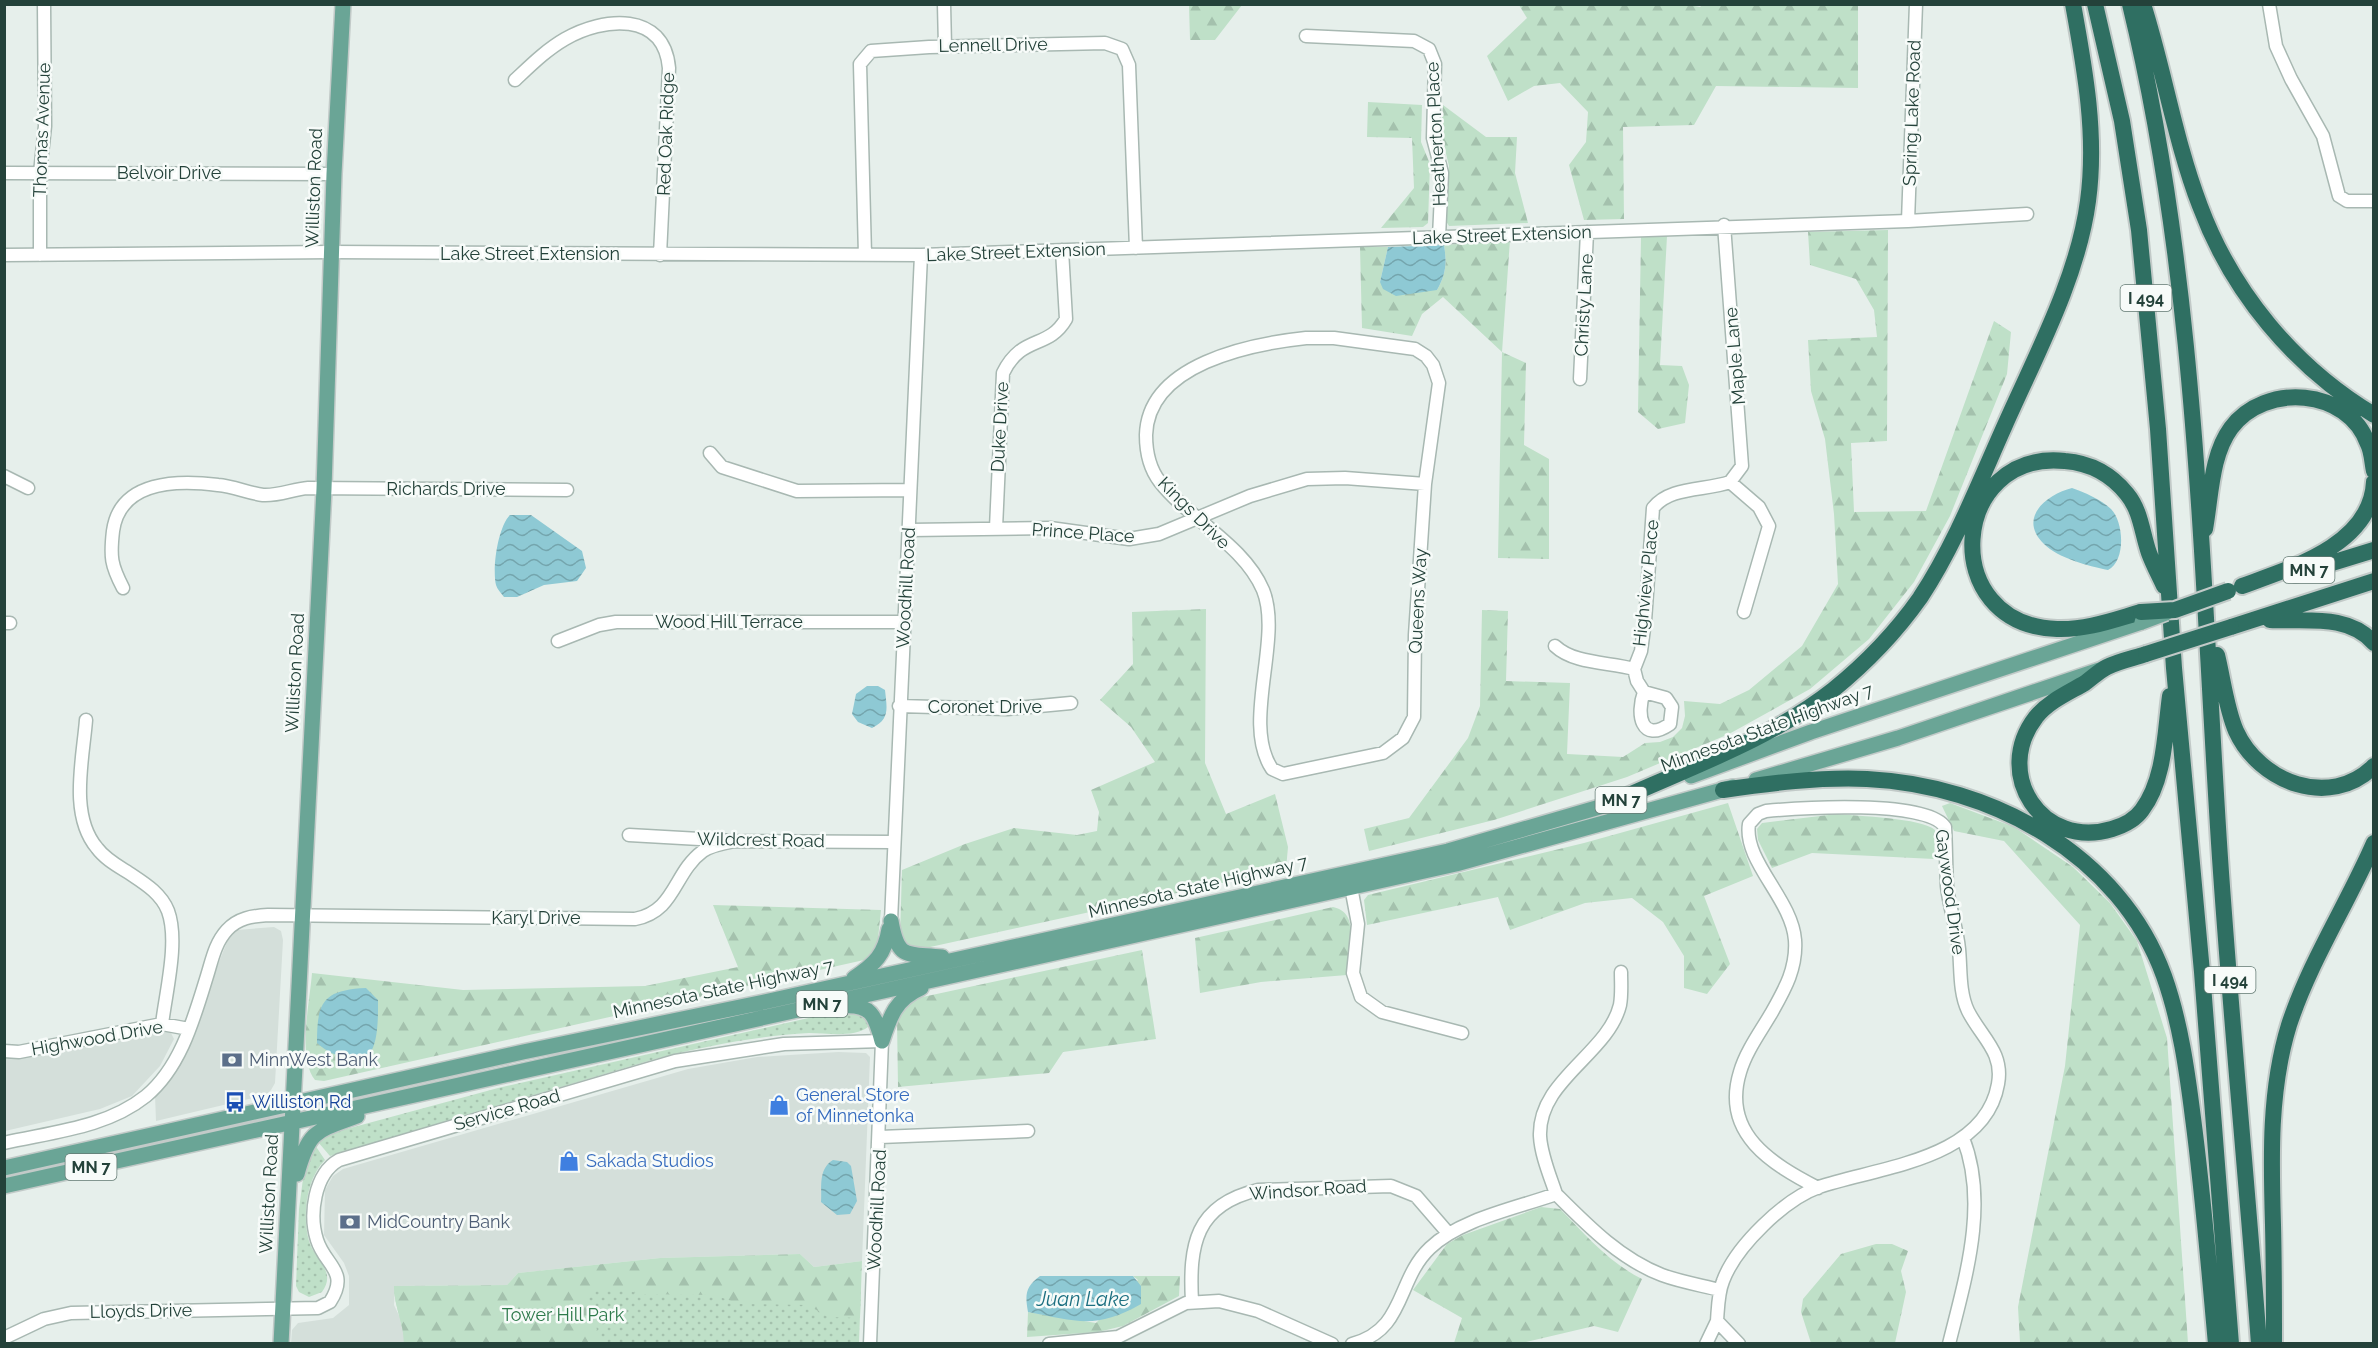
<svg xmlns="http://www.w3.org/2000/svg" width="2378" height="1348" font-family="Raleway,sans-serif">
	<defs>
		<pattern id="green-dots" width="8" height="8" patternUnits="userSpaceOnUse" patternTransform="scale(1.5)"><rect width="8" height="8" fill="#bfe0c8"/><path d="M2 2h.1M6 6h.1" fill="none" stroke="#a4c1ad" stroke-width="1.8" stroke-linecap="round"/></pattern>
		<pattern id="forest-firs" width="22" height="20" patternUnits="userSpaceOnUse" patternTransform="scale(1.5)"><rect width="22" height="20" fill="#bfe0c8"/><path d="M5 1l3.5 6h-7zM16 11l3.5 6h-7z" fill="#a4c1ad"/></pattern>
		<pattern id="water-waves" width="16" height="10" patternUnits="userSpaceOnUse" patternTransform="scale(1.5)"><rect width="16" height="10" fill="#8ec9d4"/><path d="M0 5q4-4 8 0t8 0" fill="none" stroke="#74a5ad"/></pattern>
	</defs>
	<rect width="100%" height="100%" fill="#e6efeb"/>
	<!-- built -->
	<path fill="#d4dfda" d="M274,927L281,931L283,940L275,1083L271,1090L266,1095L156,1121L155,1095L180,1059L229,937L237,930Z
		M169,1029L174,1039L160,1066L132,1096L100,1109L5,1131L4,1051Z
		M838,1052L866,1053L870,1057L862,1261L814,1267L800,1254L660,1258L518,1273L507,1285L395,1286L394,1305L404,1326V1343L291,1344L292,1330L298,1323L333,1318L349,1305V1276L344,1263L324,1235L325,1190L333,1176L343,1169L688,1069L757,1057Z"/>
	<!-- green -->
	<path fill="url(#green-dots)" d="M844,1010L866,1017L868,1027C854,1038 826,1033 809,1033C757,1036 706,1046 655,1059L330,1156L318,1142L328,1134L498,1088Z
		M315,1145L325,1160C306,1179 302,1216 309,1241C315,1261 337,1271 322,1292L309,1297L299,1292L296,1286L299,1209L306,1156Z
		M394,1286L861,1288L859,1343H404C404,1323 394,1307 394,1286Z"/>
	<!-- forest -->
	<path fill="url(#forest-firs)" d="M1189,5V4L1242,5L1215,40H1190Z
		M1689,5L1700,7L1703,4L1858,5V88L1716,86L1694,125L1623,127L1624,219L1584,220L1569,165L1586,142L1588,112L1560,83L1534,86L1508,101L1487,56L1527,18L1519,5Z
		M1368,102L1422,105L1421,142L1430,164L1428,223L1423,227L1381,228L1414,188L1412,138L1367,137Z
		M1443,105L1486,137H1517L1515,173L1528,223L1449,226L1446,221L1449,166L1441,133Z
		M1888,230L1887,441L1851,443L1854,512L1926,511L1994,321L2011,332L2007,374L1950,516L1914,582L1869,639L1810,689L1729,734L1627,777L1494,820L1369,851L1364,829L1409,818L1468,738L1480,706L1482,610L1508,611L1506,681L1570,683L1567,754L1623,757L1645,743L1660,742L1673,737L1682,728L1685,716L1684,701L1720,704L1749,690L1802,646L1838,584L1834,514L1825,439L1811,391L1808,340L1877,337L1874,310L1856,279L1810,265L1808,232Z
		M1667,236L1660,365L1682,366L1689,385L1685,423L1658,429L1638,412L1641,237Z
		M1510,240L1502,352L1526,363L1524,445L1549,459V559L1498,558L1502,352L1443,297L1422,314L1412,336L1362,328L1360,247H1388L1380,282L1437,290C1446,274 1447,263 1444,245Z
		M1206,609L1205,763L1226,814L1275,794L1288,847L1286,869L921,949L907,945L900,936L902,870L965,844L1014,828L1077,835L1097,831L1099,812L1091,790L1155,762L1131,727L1100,700L1133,664L1132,612Z
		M1728,803L1753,876L1704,896L1730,964L1707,994L1684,988V956L1663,922L1632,898L1585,903L1510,930L1498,897L1367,925L1364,900L1368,895L1584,843Z
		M1950,803L2014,827L2073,867L2110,903L2137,941L2167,1038L2188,1343H2020L2018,1307L2065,1066L2080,925L2004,841L1954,831L1942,806Z
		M1837,814C1857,816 1922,818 1935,830L1934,859L1812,853L1772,868L1758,840L1757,829L1762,823Z
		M713,905L881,910L877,948L864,960L324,1081L315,1080C297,1058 310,1001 312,973L463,990L645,986L738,967Z
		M1333,907C1362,913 1348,953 1347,975L1261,982L1200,993L1195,938Z
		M1142,950L1156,1039L1063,1052L1049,1073L898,1087L897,1020L902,1009L918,998Z
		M1541,1207L1560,1209C1586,1235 1608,1262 1642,1279L1618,1332L1594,1326L1522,1343H1454L1462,1318L1413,1290L1447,1244L1463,1235Z
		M1876,1244H1892L1908,1251L1901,1271L1906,1292L1895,1343H1811L1801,1312L1803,1299L1841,1254Z
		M800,1254L814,1267L862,1261L860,1318L828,1317L808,1305L740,1304L714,1295L642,1294L624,1290L594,1291L586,1300L602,1343L404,1344C404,1323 394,1307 394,1286L507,1285L518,1273L660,1258Z
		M1133,1276H1180L1179,1296L1123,1326L1098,1332L1027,1337L1028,1312L1096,1323L1138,1280Z"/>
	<!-- water -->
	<path fill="url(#water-waves)" d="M1444,245C1447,263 1446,274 1437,290L1396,296L1383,289L1380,282L1388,247Z
		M2072,488C2084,492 2102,500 2111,509C2124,522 2126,561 2108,570C2088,566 2058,558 2044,544C2017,518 2047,494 2072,488Z
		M510,515H531L582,551L586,568L577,581L544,585L517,597H504C501,593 497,589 496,585C492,568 498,527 510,515Z
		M867,686H878L885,690C887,709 890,719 872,728L858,722L852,714L856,694Z
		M366,988L378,1000C378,1012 379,1049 367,1055C363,1057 356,1057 352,1057C339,1058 327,1052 317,1043C317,1003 322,990 366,988Z
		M833,1160L847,1162L851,1166L857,1201L850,1214L837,1215L821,1202C822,1187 818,1169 833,1160Z
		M1040,1276H1133L1141,1286V1304C1096,1330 1076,1321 1028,1312C1025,1295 1025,1287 1040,1276Z"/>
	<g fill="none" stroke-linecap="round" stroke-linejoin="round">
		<!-- minor casing -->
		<g stroke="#a8b8b2" stroke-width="15">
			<path id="minor" d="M944,4L945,47
				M2269,4L2276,46L2291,79L2323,136L2339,196L2347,201H2374
				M1306,36L1414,41L1429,49L1435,64L1433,138L1442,173L1439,237
				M515,80C531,65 546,50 565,39C603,17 664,11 669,68L660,255
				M4,173L334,174
				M1908,221L1916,4
				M4,255L331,252L921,255L1908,221L2027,214
				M40,255V173L45,126L44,4
				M865,255L860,64L871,51L929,47L1105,43L1122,49L1129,65L1136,248
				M1306,338H1334L1415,349L1426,356L1433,365L1439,383L1425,484L1415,635L1414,717L1403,738L1383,753L1283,774L1272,769C1241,723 1283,639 1263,590C1244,545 1189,519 1160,482C1149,468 1146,452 1146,435C1148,364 1250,344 1306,338Z
				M1580,379L1587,232
				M710,453L722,467L797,491L910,490
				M4,476L28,488
				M1730,482L1759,507L1769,526L1744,612
				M996,528L1003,373C1022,334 1048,350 1066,319L1062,250
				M910,530L1050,528L1129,539L1159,534L1250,496L1307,479L1345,478L1425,484
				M123,588C111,565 110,557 113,531C120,480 179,480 218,485C233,486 248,493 263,495C279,496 293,489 308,488L567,490
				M4,623H10
				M558,641L599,625L616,622H904
				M1555,646C1574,664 1609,662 1634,669
				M1644,692C1636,714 1641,744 1670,724L1672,707L1666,698L1644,692L1637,681L1634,669L1641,651L1645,621L1653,508C1670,486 1705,491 1730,482L1742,466L1724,225
				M899,706L1007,709L1071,703
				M86,720C83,759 69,815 97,848C105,859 118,866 129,873C144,883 161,893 168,911C179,941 166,991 162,1024
				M629,835L735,841L893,842
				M1351,887L1358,924L1353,973L1361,997L1382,1012L1462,1033
				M891,921L921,255
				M4,1051L19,1052L162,1024L189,1029
				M880,1137L1028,1131
				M4,1143C52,1132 106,1128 146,1096C181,1067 194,1018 207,976C212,960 215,943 227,930C238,918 252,916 268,915L635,919C676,911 673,873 703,851C712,845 724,843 735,841
				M1556,1194C1550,1176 1541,1155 1540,1136C1538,1080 1608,1054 1620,1005C1622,994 1621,983 1621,972
				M1192,1302C1189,1245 1195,1205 1258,1190L1391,1186L1416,1196L1448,1233
				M4,1338L44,1319L71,1313L318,1308L330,1302C350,1271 325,1266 317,1240C309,1215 314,1174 339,1160L675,1061L784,1044L882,1041L870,1344
				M1049,1344L1118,1337L1186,1303L1219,1301L1258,1311L1332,1344
				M1352,1344C1406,1330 1396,1280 1430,1248C1460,1219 1517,1208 1556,1194C1587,1225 1620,1259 1662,1275C1681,1282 1700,1285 1720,1290
				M1706,1344L1717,1321
				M1739,1344L1717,1321C1718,1308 1718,1293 1723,1281C1736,1246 1785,1199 1819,1187C1878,1167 1985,1160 1998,1084C2004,1052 1981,1037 1968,1011C1959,992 1961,969 1959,949C1957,928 1949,907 1947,886C1946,866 1946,846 1945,827C1927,799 1798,808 1766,811L1758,814L1749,824C1743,861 1792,899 1795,940C1797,968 1785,989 1772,1012C1761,1031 1746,1051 1740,1072C1721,1134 1772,1164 1818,1188
				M1949,1344C1965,1279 1989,1204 1963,1138"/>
		</g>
		<!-- major casing -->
		<g stroke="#c2cac8" stroke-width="18">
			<path id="major" d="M1691,776L1811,732L2142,622
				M1756,780L1898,738L2099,670
				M891,921C898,961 907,953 942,957
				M854,978C875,964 885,954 889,929
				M843,1006C871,1004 875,1015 882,1041
				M882,1041C890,1016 896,999 921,988
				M4,1168L523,1052L764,1002L1448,851L1617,802
				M297,1174C309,1130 316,1131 357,1116
				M4,1186L1456,864L1733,787
				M281,1344L324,489L334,174L343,4"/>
		</g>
		<!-- highway casing -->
		<g stroke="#c2cac8" stroke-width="20">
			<path id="highway" d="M2095,4L2122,121L2139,230L2158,429L2174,668L2202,972L2231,1344
				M2130,4C2198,283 2201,573 2220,858C2231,1020 2247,1182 2259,1344
				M2143,4C2164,70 2175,141 2200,206C2232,292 2294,367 2374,415
				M2205,529C2211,496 2211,455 2231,428C2265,382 2348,388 2368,444C2372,452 2372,462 2374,471
				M2296,574L2374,550
				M2242,586C2291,568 2371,545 2374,482
				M2141,612C2113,620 2087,630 2057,629C1936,625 1950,449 2065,461C2090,463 2111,474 2127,494C2141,511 2142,533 2149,553C2153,564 2159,575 2164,586
				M2270,620C2304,622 2348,613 2374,643
				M2231,627L2374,581
				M2146,654C2134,658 2119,661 2107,667C2099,671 2092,678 2085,683C2068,693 2049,701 2036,717C1992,774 2042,850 2112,829C2122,826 2135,820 2142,810C2165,780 2165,732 2170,696
				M2217,655C2223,679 2226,708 2236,731C2259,782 2330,810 2374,766
				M1723,790C1771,783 1819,777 1867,779C1991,785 2120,854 2164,976C2180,1021 2187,1070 2193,1118C2203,1193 2209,1268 2216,1344
				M1607,805C1682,770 1767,742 1833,690C1865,664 1896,632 1920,598C1955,545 1979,483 2005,425C2036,355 2078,277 2088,201C2097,135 2085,70 2073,4
				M2274,1344C2274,1304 2274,1264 2273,1225C2271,1158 2269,1090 2289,1025C2310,961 2347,905 2374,843"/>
		</g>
		<!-- minor -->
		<use href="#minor" stroke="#fff" stroke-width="12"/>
		<!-- major -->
		<use href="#major" stroke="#6aa596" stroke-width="15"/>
		<!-- highway -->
		<use href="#highway" stroke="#2f6f62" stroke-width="16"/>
		<!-- major-bridge casing -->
		<g stroke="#c2cac8" stroke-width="18" stroke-linecap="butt">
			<path id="major-bridge" d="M2142,622L2166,613"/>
		</g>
		<!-- highway-bridge casing -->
		<g stroke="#c2cac8" stroke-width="20" stroke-linecap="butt">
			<path id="highway-bridge" d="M2141,612L2175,610L2228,591
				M2146,654L2231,627"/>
		</g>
		<!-- major-bridge -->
		<use href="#major-bridge" stroke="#6aa596" stroke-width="15"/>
		<!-- highway-bridge -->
		<use href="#highway-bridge" stroke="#2f6f62" stroke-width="16"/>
	</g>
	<!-- icons -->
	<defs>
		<g id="bank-bare" transform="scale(1.62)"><path d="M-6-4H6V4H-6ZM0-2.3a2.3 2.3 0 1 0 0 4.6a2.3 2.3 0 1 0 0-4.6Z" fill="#5c6f8a" stroke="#f7fbf9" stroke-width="2.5" paint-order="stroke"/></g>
		<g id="bus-bare" transform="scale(1.62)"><path d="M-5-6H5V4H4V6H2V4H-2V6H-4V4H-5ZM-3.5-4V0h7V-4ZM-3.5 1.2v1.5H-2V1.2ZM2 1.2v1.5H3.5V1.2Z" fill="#1a4fb4" stroke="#f7fbf9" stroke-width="2.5" paint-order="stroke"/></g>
		<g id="shop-bare" transform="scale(1.62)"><path d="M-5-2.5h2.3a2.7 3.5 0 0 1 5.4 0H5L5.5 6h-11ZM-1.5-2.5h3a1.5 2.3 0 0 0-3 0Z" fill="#3f7fe0" stroke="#f7fbf9" stroke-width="2.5" paint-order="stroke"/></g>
	</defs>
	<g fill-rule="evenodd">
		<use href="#bank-bare" x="232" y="1060"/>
		<use href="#bus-bare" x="235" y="1102"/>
		<use href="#shop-bare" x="779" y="1105"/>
		<use href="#shop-bare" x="569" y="1161"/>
		<use href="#bank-bare" x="350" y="1222"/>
	</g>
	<g text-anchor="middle" stroke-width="5" stroke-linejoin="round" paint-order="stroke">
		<!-- shield labels -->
		<g fill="#f7fbf9" stroke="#637a73" stroke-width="1.5">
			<rect x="2120.5" y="285" width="51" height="26" rx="4.5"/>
			<rect x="2283.5" y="557" width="51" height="26" rx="4.5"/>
			<rect x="1595.5" y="787" width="51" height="26" rx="4.5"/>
			<rect x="2204.5" y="967" width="51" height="26" rx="4.5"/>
			<rect x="796.5" y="991" width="51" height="26" rx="4.5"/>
			<rect x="65.5" y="1154" width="51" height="26" rx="4.5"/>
		</g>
		<g font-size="16" font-weight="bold" fill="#24423a">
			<text x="2146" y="304">I 494</text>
			<text x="2309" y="576">MN 7</text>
			<text x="1621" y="806">MN 7</text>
			<text x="2230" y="986">I 494</text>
			<text x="822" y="1010">MN 7</text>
			<text x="91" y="1173">MN 7</text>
		</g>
		<!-- street labels -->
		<g font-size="18" fill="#24423a" stroke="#f7fbf9">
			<text transform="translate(993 45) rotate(-1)" y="6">Lennell Drive</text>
			<text transform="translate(1912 113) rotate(-88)" y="6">Spring Lake Road</text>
			<text transform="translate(42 130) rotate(-88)" y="6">Thomas Avenue</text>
			<text transform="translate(666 134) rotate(-88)" y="6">Red Oak Ridge</text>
			<text transform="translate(1436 134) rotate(-93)" y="6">Heatherton Place</text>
			<text x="169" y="179">Belvoir Drive</text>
			<text transform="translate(314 188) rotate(-88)" y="6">Williston Road</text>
			<text transform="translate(1502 235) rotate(-2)" y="6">Lake Street Extension</text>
			<text transform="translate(1016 252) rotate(-2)" y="6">Lake Street Extension</text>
			<text x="530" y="260">Lake Street Extension</text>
			<text transform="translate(1584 305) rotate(-87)" y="6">Christy Lane</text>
			<text transform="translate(1735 356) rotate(-95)" y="6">Maple Lane</text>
			<text transform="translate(1000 427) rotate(-87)" y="6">Duke Drive</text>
			<text x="446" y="495">Richards Drive</text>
			<text transform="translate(1194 513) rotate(45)" y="6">Kings Drive</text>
			<text transform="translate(1083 533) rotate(4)" y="6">Prince Place</text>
			<text transform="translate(1646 583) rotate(-84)" y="6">Highview Place</text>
			<text transform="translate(906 588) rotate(-87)" y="6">Woodhill Road</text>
			<text transform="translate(1418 601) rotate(-87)" y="6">Queens Way</text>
			<text x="729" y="628">Wood Hill Terrace</text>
			<text transform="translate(295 673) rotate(-87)" y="6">Williston Road</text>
			<text x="985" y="713">Coronet Drive</text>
			<text transform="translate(1767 728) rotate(-20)" y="6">Minnesota State Highway 7</text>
			<text transform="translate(761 840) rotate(1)" y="6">Wildcrest Road</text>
			<text transform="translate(1198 887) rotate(-13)" y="6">Minnesota State Highway 7</text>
			<text transform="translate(1950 892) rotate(82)" y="6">Gaywood Drive</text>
			<text x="536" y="924">Karyl Drive</text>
			<text transform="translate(723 989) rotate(-12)" y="6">Minnesota State Highway 7</text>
			<text transform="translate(97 1038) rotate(-10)" y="6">Highwood Drive</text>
			<text transform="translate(507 1110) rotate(-16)" y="6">Service Road</text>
			<text transform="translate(1308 1190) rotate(-4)" y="6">Windsor Road</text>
			<text transform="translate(269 1194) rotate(-87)" y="6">Williston Road</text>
			<text transform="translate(877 1210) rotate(-87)" y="6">Woodhill Road</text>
			<text transform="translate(141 1311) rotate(-1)" y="6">Lloyds Drive</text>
		</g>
		<!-- service labels -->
		<g font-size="18" fill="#4e5e75" stroke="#f7fbf9" text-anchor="start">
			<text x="249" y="1066">MinnWest Bank</text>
			<text x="367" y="1228">MidCountry Bank</text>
		</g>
		<!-- shop labels -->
		<g font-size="18" fill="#366cbe" stroke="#f7fbf9" text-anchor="start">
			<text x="796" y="1101">General Store<tspan x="796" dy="21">of Minnetonka</tspan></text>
			<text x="586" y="1167">Sakada Studios</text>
		</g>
		<!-- transit labels -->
		<g font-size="18" fill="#164399" stroke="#f7fbf9" text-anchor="start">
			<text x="252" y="1108">Williston Rd</text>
		</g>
		<!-- park labels -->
		<g font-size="18" fill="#2d7a4b" stroke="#f7fbf9">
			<text x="563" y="1321">Tower Hill Park</text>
		</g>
		<!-- water labels -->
		<g font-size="20" font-style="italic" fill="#1c6f80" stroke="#f7fbf9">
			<text x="1083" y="1306">Juan Lake</text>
		</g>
	</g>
	<!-- border -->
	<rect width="2378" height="1348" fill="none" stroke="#24423a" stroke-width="12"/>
</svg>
